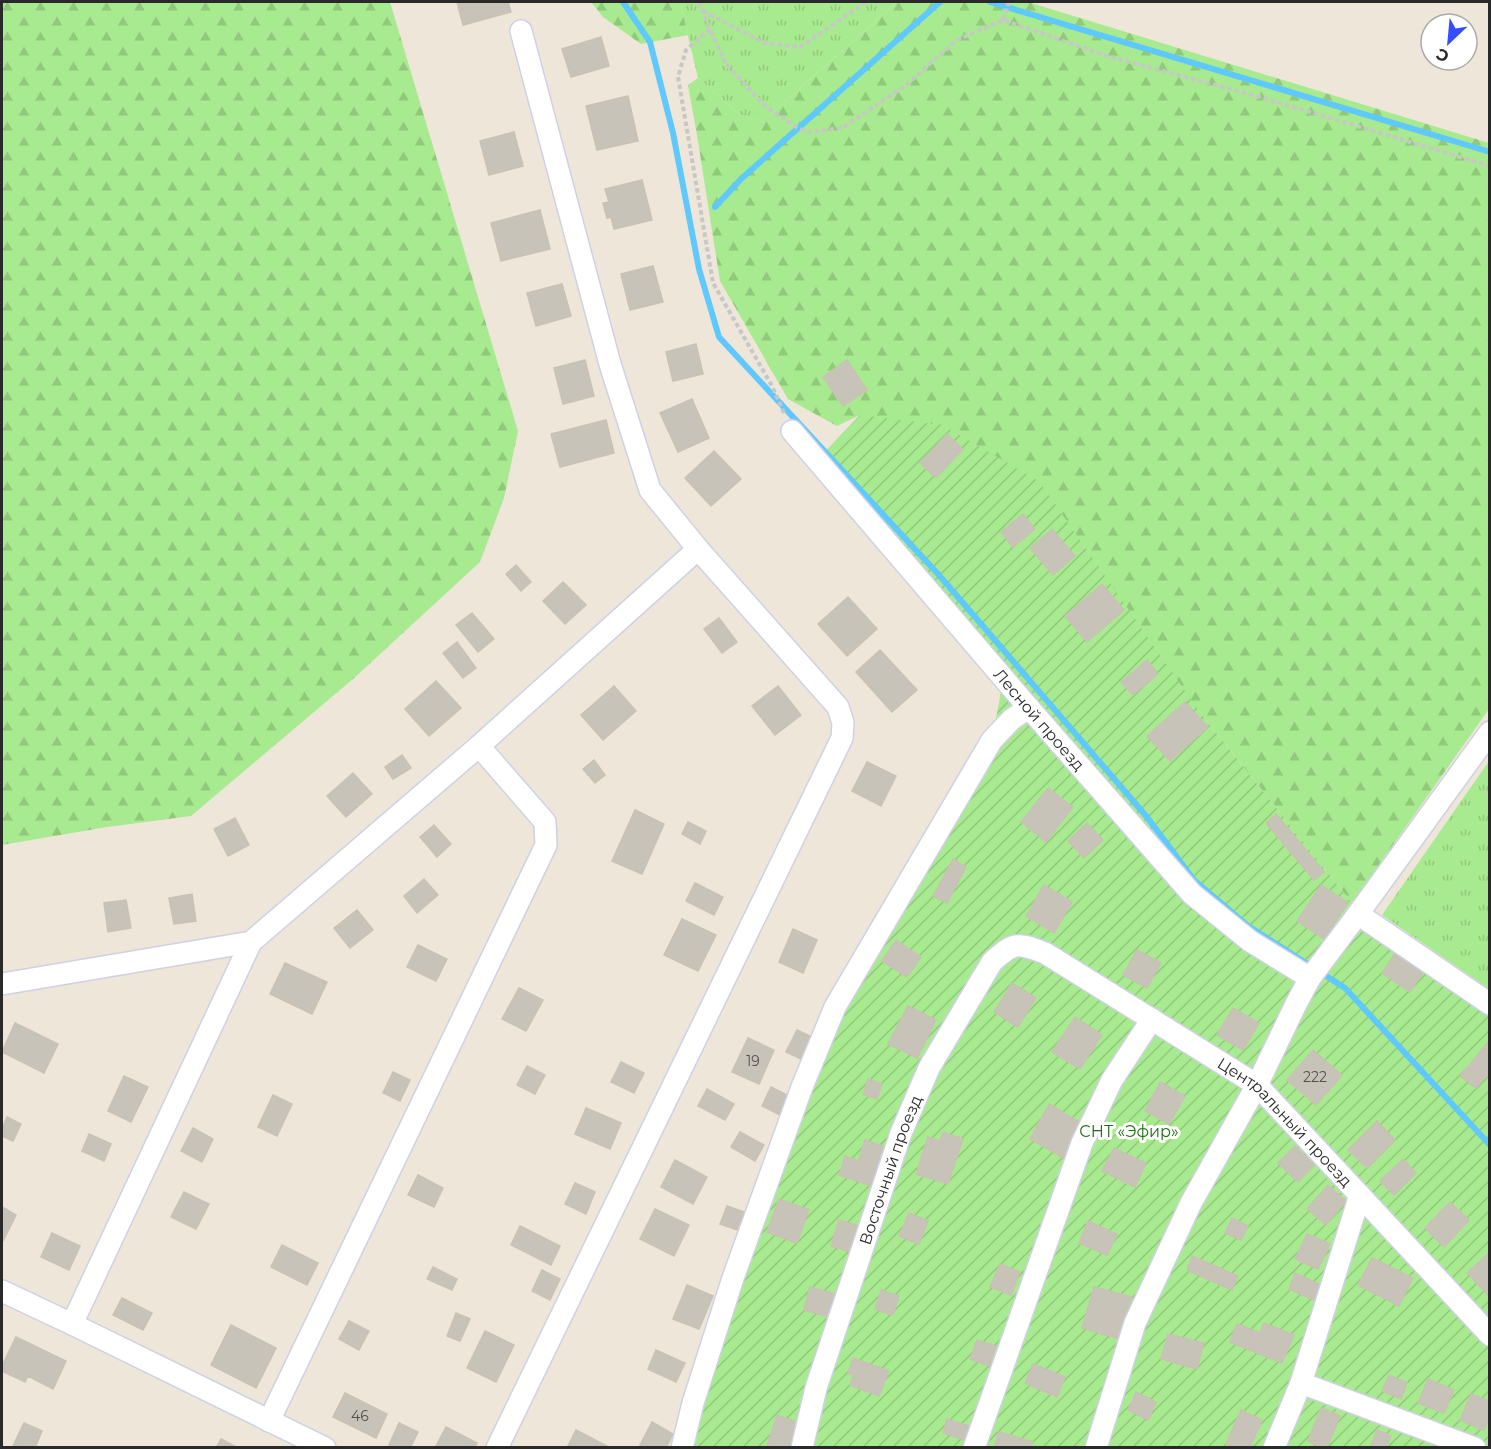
<svg xmlns="http://www.w3.org/2000/svg" width="1491" height="1449" font-family="Montserrat,sans-serif">
	<defs>
		<pattern id="grass-tufts" width="24" height="20" patternUnits="userSpaceOnUse" patternTransform="scale(1.5)"><rect width="24" height="20" fill="#a8ea8f"/><path d="M3 7l-1-3M5 7V3M7 7l1-3M15 17l-1-3M17 17v-4M19 17l1-3" fill="none" stroke="#91c97b"/></pattern>
		<pattern id="forest-firs" width="22" height="20" patternUnits="userSpaceOnUse" patternTransform="scale(1.5)"><rect width="22" height="20" fill="#a8ea8f"/><path d="M5 1l3.5 6h-7zM16 11l3.5 6h-7z" fill="#91c97b"/></pattern>
		<pattern id="garden-furrows" width="10" height="10" patternUnits="userSpaceOnUse" patternTransform="scale(1.5)"><rect width="10" height="10" fill="#a8ea8f"/><path d="M-1 1l2-2M0 10L10 0M9 11l2-2" fill="none" stroke="#91c97b"/></pattern>
	</defs>
	<rect width="100%" height="100%" fill="#ede6d9"/>
	<!-- grass -->
	<path fill="url(#grass-tufts)" d="M680,2H897L762,122L739,114L698,78Z
		M1489,761V989L1382,915Z"/>
	<!-- forest -->
	<path fill="url(#forest-firs)" d="M2,2H390L518,431L504,498L480,562L353,679L191,816L107,827L2,845Z
		M591,2H680L688,35L641,44L603,17Z
		M897,2H1028L1489,143V709L1352,903L1199,711L860,415L837,426L788,399L720,281L697,135L688,85L698,78L739,114L762,122Z"/>
	<!-- garden -->
	<path fill="url(#garden-furrows)" d="M860,415L942,425L1039,481L1199,711L1352,903L1358,914L1489,1004V1447L683,1448L802,1087L992,740L1004,676L817,460Z"/>
	<g fill="none" stroke-linecap="round" stroke-linejoin="round">
		<!-- stream -->
		<path stroke="#5fc8fc" stroke-width="6" d="M623,2L650,42L673,133L699,269L719,337L939,575L1147,817L1194,880L1248,926L1345,988L1490,1145
			M990,2L1490,152
			M715,207L741,179L940,2"/>
	</g>
	<!-- building -->
	<path fill="#c8c3b9" stroke="#c9c2b3" stroke-width="1.5" d="M457,2H508L511,12L463,25Z
		M601,37L609,66L571,77L562,49Z
		M628,96L638,141L597,150L586,106Z
		M514,132L523,166L489,175L480,141Z
		M642,180L652,220L614,229L611,217L607,218L603,203L609,202L605,189Z
		M540,210L550,249L501,261L491,223Z
		M653,266L663,302L630,310L621,274Z
		M562,284L571,316L536,326L527,293Z
		M696,344L703,374L673,381L666,352Z
		M585,360L594,396L563,404L554,368Z
		M847,360L867,390L843,406L823,377Z
		M692,399L709,438L678,452L660,413Z
		M606,420L614,453L560,467L551,434Z
		M947,434L963,449L936,478L920,463Z
		M714,451L741,479L711,506L685,478Z
		M1023,514L1035,529L1013,547L1001,532Z
		M1052,529L1075,556L1053,575L1030,548Z
		M516,565L531,582L521,591L506,574Z
		M563,582L586,605L565,624L543,601Z
		M1102,584L1124,610L1087,642L1065,616Z
		M848,597L877,629L847,656L818,624Z
		M472,613L494,639L478,652L456,625Z
		M719,618L737,642L722,653L704,629Z
		M457,642L476,668L463,678L443,653Z
		M880,650L917,690L892,712L856,672Z
		M1147,660L1158,674L1133,695L1121,682Z
		M436,681L461,708L429,736L405,709Z
		M614,686L636,711L603,740L581,715Z
		M778,686L801,715L775,735L752,706Z
		M1185,702L1208,727L1170,761L1147,736Z
		M402,755L411,768L393,779L385,767Z
		M594,760L605,775L595,783L583,769Z
		M867,762L896,776L881,806L852,791Z
		M353,773L372,794L346,817L327,796Z
		M1048,788L1073,807L1046,842L1021,822Z
		M635,810L664,824L642,874L612,861Z
		M1276,814L1324,872L1314,880L1266,823Z
		M235,818L249,845L228,856L214,829Z
		M688,822L706,831L700,844L682,834Z
		M1087,823L1103,840L1084,858L1068,841Z
		M434,825L451,844L437,857L420,837Z
		M953,859L966,867L947,903L933,896Z
		M424,879L438,895L417,913L404,896Z
		M695,883L723,897L714,915L686,901Z
		M1044,885L1072,902L1054,933L1026,916Z
		M1321,885L1348,903L1324,939L1297,921Z
		M192,894L196,921L174,924L169,898Z
		M126,900L131,928L108,932L104,903Z
		M357,910L373,930L350,948L334,928Z
		M682,919L716,935L698,971L664,955Z
		M793,929L817,940L803,973L779,962Z
		M896,940L921,957L907,977L882,961Z
		M418,945L447,959L436,981L407,967Z
		M1137,950L1161,963L1147,988L1123,975Z
		M1396,952L1424,971L1410,992L1382,973Z
		M285,963L327,982L312,1014L270,994Z
		M1012,983L1036,998L1018,1027L994,1012Z
		M519,988L543,1000L526,1031L502,1019Z
		M908,1006L936,1020L917,1058L888,1044Z
		M1233,1008L1259,1023L1243,1050L1217,1035Z
		M1075,1017L1102,1035L1080,1069L1052,1052Z
		M15,1023L58,1044L44,1073L2,1052Z
		M797,1030L814,1038L803,1060L786,1052Z
		M748,1038L774,1050L759,1084L732,1072Z
		M1488,1042L1490,1043V1072L1476,1088L1460,1076Z
		M1313,1050L1342,1075L1316,1105L1287,1080Z
		M621,1062L644,1073L634,1093L611,1082Z
		M527,1066L545,1075L535,1094L517,1085Z
		M393,1072L410,1080L400,1101L383,1093Z
		M124,1076L148,1087L131,1122L108,1111Z
		M868,1079L882,1084L877,1099L863,1094Z
		M1160,1082L1185,1096L1169,1124L1145,1111Z
		M771,1087L791,1097L782,1116L762,1106Z
		M707,1089L734,1104L725,1120L698,1106Z
		M273,1095L292,1104L277,1136L258,1127Z
		M1049,1104L1086,1126L1067,1160L1030,1139Z
		M586,1108L621,1123L610,1149L575,1134Z
		M7,1117L21,1124L13,1141L2,1136V1129Z
		M1377,1121L1395,1140L1367,1168L1348,1150Z
		M193,1128L213,1139L202,1162L181,1151Z
		M740,1132L764,1145L755,1161L731,1147Z
		M943,1132L963,1139L948,1184L916,1174L928,1137L940,1141Z
		M89,1134L111,1144L104,1161L82,1151Z
		M865,1140L888,1148L875,1187L839,1175L845,1156L858,1161Z
		M1295,1146L1314,1165L1298,1182L1278,1163Z
		M1114,1148L1146,1163L1135,1187L1102,1171Z
		M1403,1159L1416,1173L1394,1195L1380,1181Z
		M675,1160L707,1177L693,1204L661,1187Z
		M418,1175L443,1188L434,1207L408,1195Z
		M575,1183L595,1192L586,1214L565,1204Z
		M1328,1185L1346,1201L1326,1225L1307,1209Z
		M184,1192L209,1204L196,1229L171,1217Z
		M779,1199L809,1210L797,1243L767,1232Z
		M1450,1202L1469,1220L1444,1247L1425,1228Z
		M727,1206L744,1212L738,1230L720,1224Z
		M2,1207L16,1215L3,1241L2,1240Z
		M655,1209L689,1225L674,1256L640,1239Z
		M909,1213L928,1221L919,1244L899,1236Z
		M1232,1218L1248,1226L1241,1240L1225,1233Z
		M839,1220L863,1227L855,1253L831,1246Z
		M1088,1221L1117,1234L1107,1255L1079,1243Z
		M520,1226L560,1246L551,1265L511,1245Z
		M52,1233L80,1246L69,1270L41,1257Z
		M1307,1234L1330,1244L1318,1269L1295,1259Z
		M282,1245L318,1263L307,1285L271,1267Z
		M1489,1253L1490,1295L1489,1296L1467,1273Z
		M1192,1256L1238,1276L1232,1290L1187,1270Z
		M1372,1258L1413,1278L1399,1306L1358,1285Z
		M1000,1264L1020,1272L1011,1295L990,1287Z
		M433,1267L457,1279L452,1290L427,1279Z
		M542,1270L560,1279L550,1300L532,1291Z
		M1295,1273L1327,1288L1321,1303L1289,1289Z
		M687,1285L713,1296L699,1329L673,1319Z
		M810,1287L839,1295L832,1318L804,1310Z
		M1094,1287L1132,1297L1120,1339L1082,1328Z
		M881,1290L899,1296L893,1315L875,1309Z
		M122,1298L152,1313L143,1330L113,1315Z
		M456,1313L470,1319L460,1341L447,1336Z
		M349,1321L369,1331L359,1350L339,1339Z
		M1264,1323L1294,1335L1282,1363L1230,1342L1237,1324L1260,1333Z
		M231,1325L276,1348L256,1388L211,1365Z
		M485,1331L514,1345L496,1382L467,1368Z
		M1168,1334L1204,1343L1197,1369L1161,1359Z
		M16,1337L66,1361L53,1389L28,1376L25,1382L2,1371V1366Z
		M977,1340L996,1346L989,1366L970,1359Z
		M656,1350L685,1363L676,1382L648,1369Z
		M853,1358L889,1371L879,1396L850,1385L854,1375L848,1373Z
		M1033,1364L1065,1377L1057,1397L1025,1383Z
		M1389,1375L1407,1383L1401,1399L1382,1391Z
		M1428,1379L1454,1390L1444,1413L1418,1403Z
		M1136,1392L1156,1402L1148,1420L1128,1410Z
		M345,1393L387,1414L376,1438L333,1417Z
		M1471,1394L1490,1401V1415L1484,1430L1460,1420Z
		M1321,1408L1340,1416L1327,1448H1322L1308,1441Z
		M1241,1410L1262,1420L1250,1448H1234L1226,1444Z
		M777,1415L797,1422L788,1448H766Z
		M947,1419L972,1427L968,1441L943,1433Z
		M652,1422L673,1434L666,1448H646L640,1445Z
		M24,1423L42,1431L35,1448H12Z
		M399,1423L418,1432L410,1448H394L389,1445Z
		M446,1427L477,1443L474,1448H435Z
		M576,1430L607,1446L606,1448H567Z
		M1377,1430L1391,1436L1386,1448H1370Z
		M999,1432L1033,1442L1031,1448H994Z
		M221,1439L238,1448H216Z"/>
	<g fill="none" stroke-linecap="round" stroke-linejoin="round">
		<!-- minor casing -->
		<g stroke="#ced1e4" stroke-width="24">
			<g id="minor">
				<path id="s1" d="M792,431L1029,708L1192,894L1250,941L1310,978"/>
				<path d="M1358,914L1490,1004"/>
				<path d="M2,984L251,942L479,746L698,549"/>
				<path d="M2,1291L72,1324L325,1448"/>
				<path d="M72,1324L251,942"/>
				<path d="M1301,1383L1475,1448"/>
				<path d="M269,1421L546,845L545,822L479,746"/>
				<path d="M497,1448L842,738L843,723L838,707L698,549L650,490L610,364L521,31"/>
				<path d="M682,1448L693,1403L733,1278L802,1087L835,1007L992,740L1012,719L1029,708"/>
				<path id="s2" d="M802,1448L816,1388L901,1133L929,1068L992,962C1014,942 1017,942 1045,953L1257,1085L1490,1335"/>
				<path d="M974,1448L1082,1143L1112,1080L1152,1019"/>
				<path d="M1096,1448L1135,1323L1191,1203L1257,1085L1296,1004L1310,978L1358,914L1490,732"/>
				<path d="M1274,1448L1301,1383L1360,1195"/>
			</g>
		</g>
		<!-- path -->
		<path stroke="#c7c7c7" stroke-width="4" stroke-dasharray="4.5 3" stroke-linecap="butt" d="M699,2L710,29
			M703,11L764,43L800,47L866,2
			M1003,20L1009,2
			M784,413L772,386L713,283L678,77L686,50L710,29L726,64L766,107L798,128L809,132L842,128L906,85L957,40L1003,20L1107,56L1260,97L1490,166"/>
		<!-- minor -->
		<use href="#minor" stroke="#fff" stroke-width="21"/>
	</g>
	<g text-anchor="middle" stroke-width="6" stroke-linejoin="round" paint-order="stroke">
		<!-- number labels -->
		<g font-size="14" fill="#51504d">
			<text x="753" y="1066">19</text>
			<text x="1315" y="1082">222</text>
			<text x="360" y="1421">46</text>
		</g>
		<!-- street labels -->
		<g font-size="16" fill="#292929" stroke="#fff">
			<text dy="6" stroke="none"><textPath href="#s1" startOffset="380">Лесной проезд</textPath></text>
			<text dy="6" stroke="none"><textPath href="#s2" startOffset="879">Центральный проезд</textPath></text>
			<text dy="6" stroke="none"><textPath href="#s2" startOffset="292">Восточный проезд</textPath></text>
		</g>
		<!-- park labels -->
		<g font-size="16" fill="#1f6e12" stroke="#fff">
			<text x="1129" y="1137">СНТ «Эфир»</text>
		</g>
	</g>
	<!-- border -->
	<rect width="1491" height="1449" fill="none" stroke="#292929" stroke-width="6"/>
	<!-- north arrow -->
	<g transform="translate(1449 42) rotate(206)"><circle r="28" fill="#ffffff" stroke="#a9a9a9" stroke-width="1.5"/>
	<path d="M0-4.5L10 22L0 15L-10 22Z" fill="#344dff"/>
	<text y="-9" font-size="16" font-weight="bold" text-anchor="middle" fill="#292929">С</text>
	</g>
</svg>
